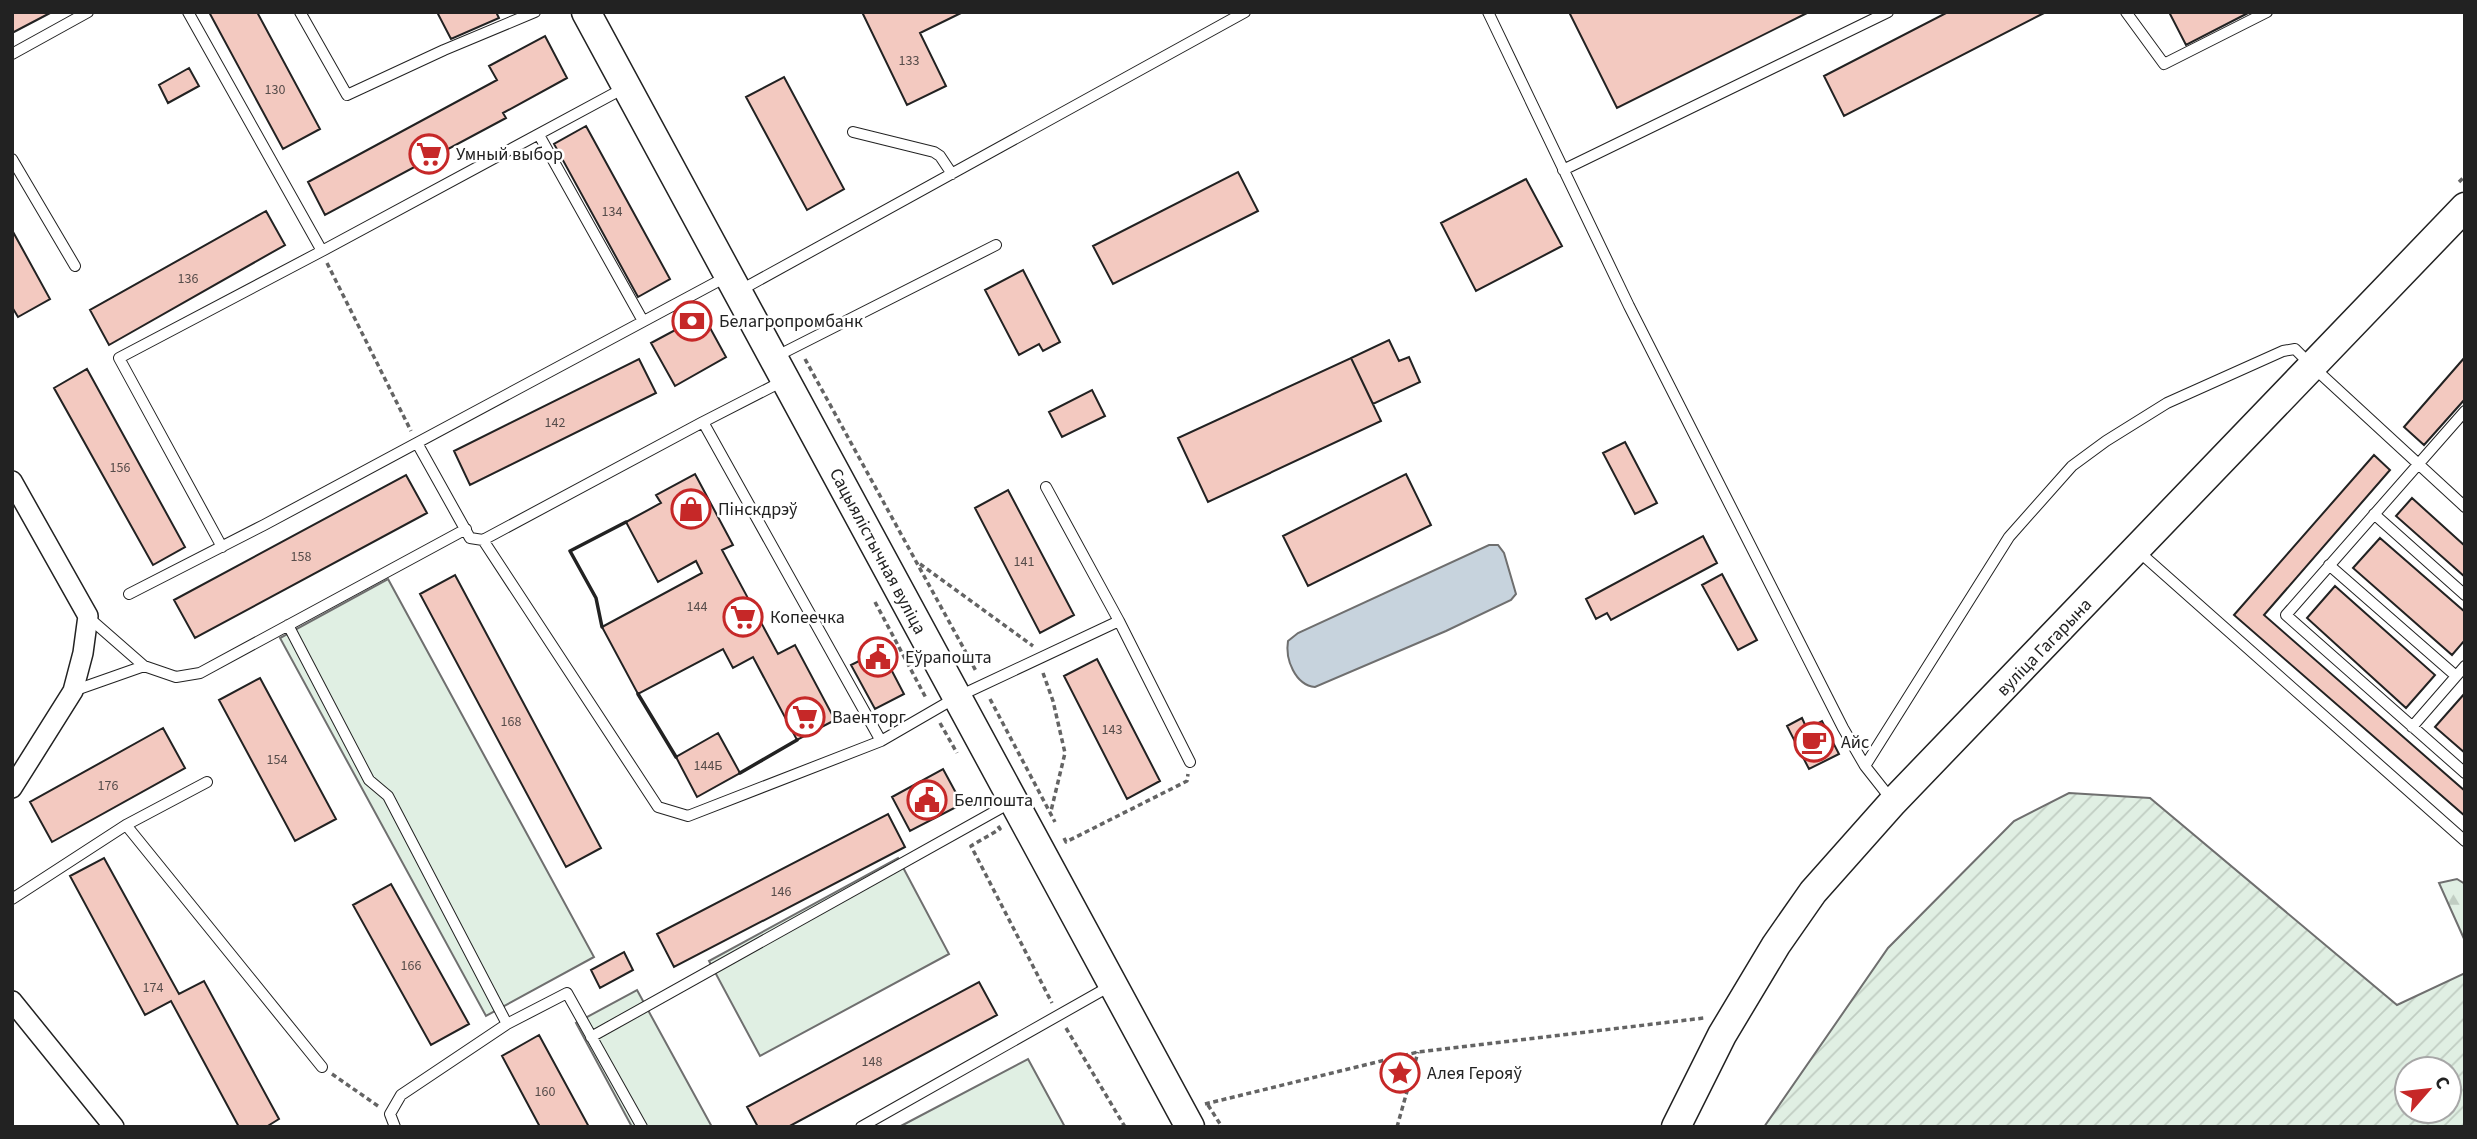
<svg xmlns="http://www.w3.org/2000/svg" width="2477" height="1139" font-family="'Source Sans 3',sans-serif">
	<defs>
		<pattern id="forest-firs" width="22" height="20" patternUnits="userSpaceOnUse" patternTransform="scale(1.75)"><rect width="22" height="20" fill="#e0efe3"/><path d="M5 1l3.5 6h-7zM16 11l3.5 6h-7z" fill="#c0cdc2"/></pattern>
		<pattern id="garden-furrows" width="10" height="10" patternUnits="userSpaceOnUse" patternTransform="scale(1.75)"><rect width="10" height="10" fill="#e0efe3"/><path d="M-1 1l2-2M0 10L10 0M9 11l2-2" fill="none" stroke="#c0cdc2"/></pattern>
	</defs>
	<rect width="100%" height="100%" fill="#fff"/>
	<!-- green -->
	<path fill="#e0efe3" stroke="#6f6f6f" stroke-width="2" d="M388,579L594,957L486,1016L280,638Z
		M898,858L949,954L760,1056L709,961Z
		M637,990L712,1127H632L576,1023Z
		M1028,1059L1065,1127H899Z"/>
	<!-- forest -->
	<path fill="url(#forest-firs)" stroke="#6f6f6f" stroke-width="2" d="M2457,879L2465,884V941L2439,883Z"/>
	<!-- garden -->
	<path fill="url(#garden-furrows)" stroke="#6f6f6f" stroke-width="2" fill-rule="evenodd" d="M2069,793L2150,798L2397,1005L2465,973V1127H1764L1888,948L2014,821ZM2407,1069H2449V1111H2407Z"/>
	<!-- water -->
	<path fill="#c7d3dd" stroke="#6f6f6f" stroke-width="2" d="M1489,545H1498L1504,553L1516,594L1511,600L1446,631L1315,687C1295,685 1285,659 1288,641L1298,633Z"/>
	<!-- building -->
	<path fill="#f3c9c0" stroke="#222" stroke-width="2" d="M12,12H52L12,33Z
		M209,12H257L320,129L283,149Z
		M440,12H496L499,18L451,39L438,14Z
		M862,12H963L920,33L946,86L907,105Z
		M1569,12H1809L1617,108Z
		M1948,12H2046L1844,116L1824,76Z
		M2169,12H2250L2186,45Z
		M545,36L567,78L503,113L506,118L325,215L308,182L497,80L489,66Z
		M189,68L199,86L168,103L159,85Z
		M784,77L844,189L807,210L746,97Z
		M586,126L670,279L638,297L554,144Z
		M1238,172L1258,211L1113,284L1093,246Z
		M1526,179L1562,246L1476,291L1441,223Z
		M266,211L285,245L109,345L90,310Z
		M12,230L50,299L18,317L12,307Z
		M1023,270L1060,342L1043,351L1039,344L1019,355L985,290Z
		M703,315L726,357L675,386L651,343Z
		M1389,340L1399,361L1409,357L1420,382L1373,404L1351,358Z
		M2465,357V399L2424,445L2404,427Z
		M1351,358L1381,421L1208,502L1178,438Z
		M639,359L656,393L470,485L454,451Z
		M87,369L185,547L153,565L54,388Z
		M1092,390L1105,416L1062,437L1049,412Z
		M1625,442L1657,503L1635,514L1603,453Z
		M2374,455L2390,470L2264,615L2465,791V816L2234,615Z
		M695,474L733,545L722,550L778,654L795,645L835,720L797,740L753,657L733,668L723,649L638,694L602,627L702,573L696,561L658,582L626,522L661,503L656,495Z
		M1406,474L1431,525L1308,586L1283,536Z
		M406,475L427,513L195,638L174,600Z
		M1008,490L1074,615L1040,633L975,508Z
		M2412,498L2465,546V577L2396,516Z
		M1703,536L1717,563L1611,620L1607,613L1596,619L1586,599Z
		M2380,538L2465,612V640L2452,655L2353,568Z
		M1722,574L1757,640L1738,650L1702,585Z
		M455,575L601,848L566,867L420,594Z
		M2335,586L2435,675L2406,708L2307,618Z
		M881,650L904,694L875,709L851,665Z
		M1097,659L1160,781L1127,799L1064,676Z
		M260,678L336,819L295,841L219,700Z
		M2465,693V753L2435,727Z
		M1802,718L1807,729L1822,721L1839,754L1809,769L1787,726Z
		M163,728L185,768L52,842L30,802Z
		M718,733L740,773L697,797L676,757Z
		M943,769L962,804L910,831L892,797Z
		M888,814L905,847L674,967L657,934Z
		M104,858L179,994L204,981L279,1119L266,1127H239L171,1001L145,1015L70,876Z
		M391,884L469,1024L431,1045L353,905Z
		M624,952L633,970L600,988L591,970Z
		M979,982L997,1015L788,1127H758L747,1107Z
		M539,1035L589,1127H540L502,1056Z"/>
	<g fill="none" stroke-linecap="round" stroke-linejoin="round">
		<!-- lane casing -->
		<g stroke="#222" stroke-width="12">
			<path id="lane" d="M188,12L322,251L626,87
				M300,12L347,95L444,50L535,12
				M1488,12L1629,306L1843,728L1865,766L1891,799
				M2126,12L2164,64L2267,12
				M12,54L88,12
				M853,132L934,152L940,156L952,174
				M539,135L643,321
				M12,159L75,266
				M1563,170L1888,12
				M739,291L1245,12
				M775,357L996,245
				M2465,411L2286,615L2465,773
				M703,422L783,381
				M417,443L470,538L483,540L703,422L881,741L957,697L1119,621L1190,762
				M1046,487L1119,621
				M2374,514L2465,595
				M483,540L658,807L688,816L881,741
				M222,547L119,358L322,251
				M2137,550L2465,841
				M2329,565L2456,676
				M129,594L264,525L726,277
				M88,617L144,666L176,677L200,673L466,529
				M288,625L369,780L388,796L507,1024L401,1095L390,1114L395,1127
				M73,691L144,666
				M2412,727L2465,666
				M1865,766L2009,537L2072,466L2106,441L2167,403L2283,351L2295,349L2312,366L2465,507
				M126,825L322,1067
				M12,899L126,825L207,782
				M507,1024L567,993L642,1127
				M591,1037L1010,803
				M861,1127L1112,985"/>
		</g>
		<!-- street casing -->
		<g stroke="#222" stroke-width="22">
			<path id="street" d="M12,481L88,616L83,653L73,691L12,788
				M12,1001L114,1127"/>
		</g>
		<!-- secondary casing -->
		<g stroke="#222" stroke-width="31">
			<path id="secondary" d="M586,12L1190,1127
				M1676,1127L1722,1035L1776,945L1813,892L1893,802L2465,207"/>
		</g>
		<!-- path -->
		<path stroke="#646464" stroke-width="3.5" stroke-dasharray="5 3.5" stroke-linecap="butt" d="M2459,182L2465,176
			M327,263L411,431
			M805,359L969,658
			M920,564L1033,646
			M875,602L926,698
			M969,658L977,673
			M1043,673L1053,701L1065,753L1051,811
			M990,699L1055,822
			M940,723L957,753
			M998,826L1000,829L971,846L1052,1003
			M1064,838L1066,842L1187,781L1188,774
			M1066,1028L1125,1127
			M332,1074L378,1106
			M1205,1104L1418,1052L1704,1018
			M1208,1105L1222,1127
			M1397,1127L1418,1052"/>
		<!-- lane -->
		<use href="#lane" stroke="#fff" stroke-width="10"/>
		<!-- street -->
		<use href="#street" stroke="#fff" stroke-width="19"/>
		<!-- secondary -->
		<use href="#secondary" stroke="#fff" stroke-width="28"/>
		<!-- wall -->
		<path stroke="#222" stroke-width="3.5" d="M602,627L596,598L570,551L626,522
			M638,694L676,757
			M740,773L797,740"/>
	</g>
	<!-- icons -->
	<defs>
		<g id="supermarket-ring" transform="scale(2.0125)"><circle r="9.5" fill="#fff" stroke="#c62828" stroke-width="1.5"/><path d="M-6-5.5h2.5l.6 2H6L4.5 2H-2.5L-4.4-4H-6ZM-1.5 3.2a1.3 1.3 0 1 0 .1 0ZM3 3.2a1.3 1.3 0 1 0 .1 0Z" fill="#c62828"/></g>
		<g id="bank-ring" transform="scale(2.0125)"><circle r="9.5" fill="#fff" stroke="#c62828" stroke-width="1.5"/><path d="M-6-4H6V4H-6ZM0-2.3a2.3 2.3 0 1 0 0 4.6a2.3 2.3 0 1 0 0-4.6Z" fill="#c62828"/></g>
		<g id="shop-ring" transform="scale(2.0125)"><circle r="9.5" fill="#fff" stroke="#c62828" stroke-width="1.5"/><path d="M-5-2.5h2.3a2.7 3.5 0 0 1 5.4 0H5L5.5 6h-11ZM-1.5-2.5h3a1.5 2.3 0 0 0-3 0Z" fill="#c62828"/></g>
		<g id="civic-ring" transform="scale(2.0125)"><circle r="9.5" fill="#fff" stroke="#c62828" stroke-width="1.5"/><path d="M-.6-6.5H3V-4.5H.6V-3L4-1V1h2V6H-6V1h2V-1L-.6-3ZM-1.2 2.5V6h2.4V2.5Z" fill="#c62828"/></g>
		<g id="cafe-ring" transform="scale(2.0125)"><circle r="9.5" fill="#fff" stroke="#c62828" stroke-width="1.5"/><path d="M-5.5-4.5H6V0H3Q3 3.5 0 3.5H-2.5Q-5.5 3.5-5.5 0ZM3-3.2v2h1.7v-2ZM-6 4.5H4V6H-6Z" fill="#c62828"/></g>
		<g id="sight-ring" transform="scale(2.0125)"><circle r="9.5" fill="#fff" stroke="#c62828" stroke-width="1.5"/><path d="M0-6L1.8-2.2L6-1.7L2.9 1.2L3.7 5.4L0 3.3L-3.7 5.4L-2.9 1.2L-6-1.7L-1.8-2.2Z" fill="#c62828"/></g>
	</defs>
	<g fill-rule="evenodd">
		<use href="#supermarket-ring" x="429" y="154"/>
		<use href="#bank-ring" x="692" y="321"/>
		<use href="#shop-ring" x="691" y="509"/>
		<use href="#supermarket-ring" x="743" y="617"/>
		<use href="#civic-ring" x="878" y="657"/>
		<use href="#supermarket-ring" x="805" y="717"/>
		<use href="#cafe-ring" x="1814" y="742"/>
		<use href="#civic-ring" x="927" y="800"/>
		<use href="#sight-ring" x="1400" y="1073"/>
	</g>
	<g text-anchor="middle" stroke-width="5" stroke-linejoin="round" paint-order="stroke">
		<!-- number labels -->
		<g font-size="14" fill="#564c4a">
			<text x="909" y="65">133</text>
			<text x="275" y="94">130</text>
			<text x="612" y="216">134</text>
			<text x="188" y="283">136</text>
			<text x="555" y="427">142</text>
			<text x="120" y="472">156</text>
			<text x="301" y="561">158</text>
			<text x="1024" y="566">141</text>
			<text x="697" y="611">144</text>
			<text x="511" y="726">168</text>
			<text x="1112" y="734">143</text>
			<text x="277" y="764">154</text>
			<text x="708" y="770">144Б</text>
			<text x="108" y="790">176</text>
			<text x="781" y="896">146</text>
			<text x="411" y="970">166</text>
			<text x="153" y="992">174</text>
			<text x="872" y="1066">148</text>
			<text x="545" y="1096">160</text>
		</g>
		<!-- poi labels -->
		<g font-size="18" fill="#222" stroke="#fff" text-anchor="start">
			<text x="456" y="160">Умный выбор</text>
			<text x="719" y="327">Белагропромбанк</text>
			<text x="718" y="515">Пінскдрэў</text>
			<text x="770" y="623">Копеечка</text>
			<text x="905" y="663">Еўрапошта</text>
			<text x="832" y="723">Ваенторг</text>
			<text x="1841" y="748">Айс</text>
			<text x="954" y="806">Белпошта</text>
			<text x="1427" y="1079">Алея Герояў</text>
		</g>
		<!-- street labels -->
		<g font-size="18" fill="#222" stroke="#fff">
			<text transform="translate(878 551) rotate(62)" y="6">Сацыялістычная вуліца</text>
			<text transform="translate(2044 647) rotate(-46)" y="6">вуліца Гагарына</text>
		</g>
	</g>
	<!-- border -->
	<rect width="2477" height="1139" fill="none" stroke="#222222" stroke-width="28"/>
	<!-- north arrow -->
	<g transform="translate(2428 1090) rotate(62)"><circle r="33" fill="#ffffff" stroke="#a7a7a7" stroke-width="2"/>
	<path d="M0-5L12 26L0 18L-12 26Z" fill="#c62828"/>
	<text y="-10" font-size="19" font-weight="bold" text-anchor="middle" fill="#222222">С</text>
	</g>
</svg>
